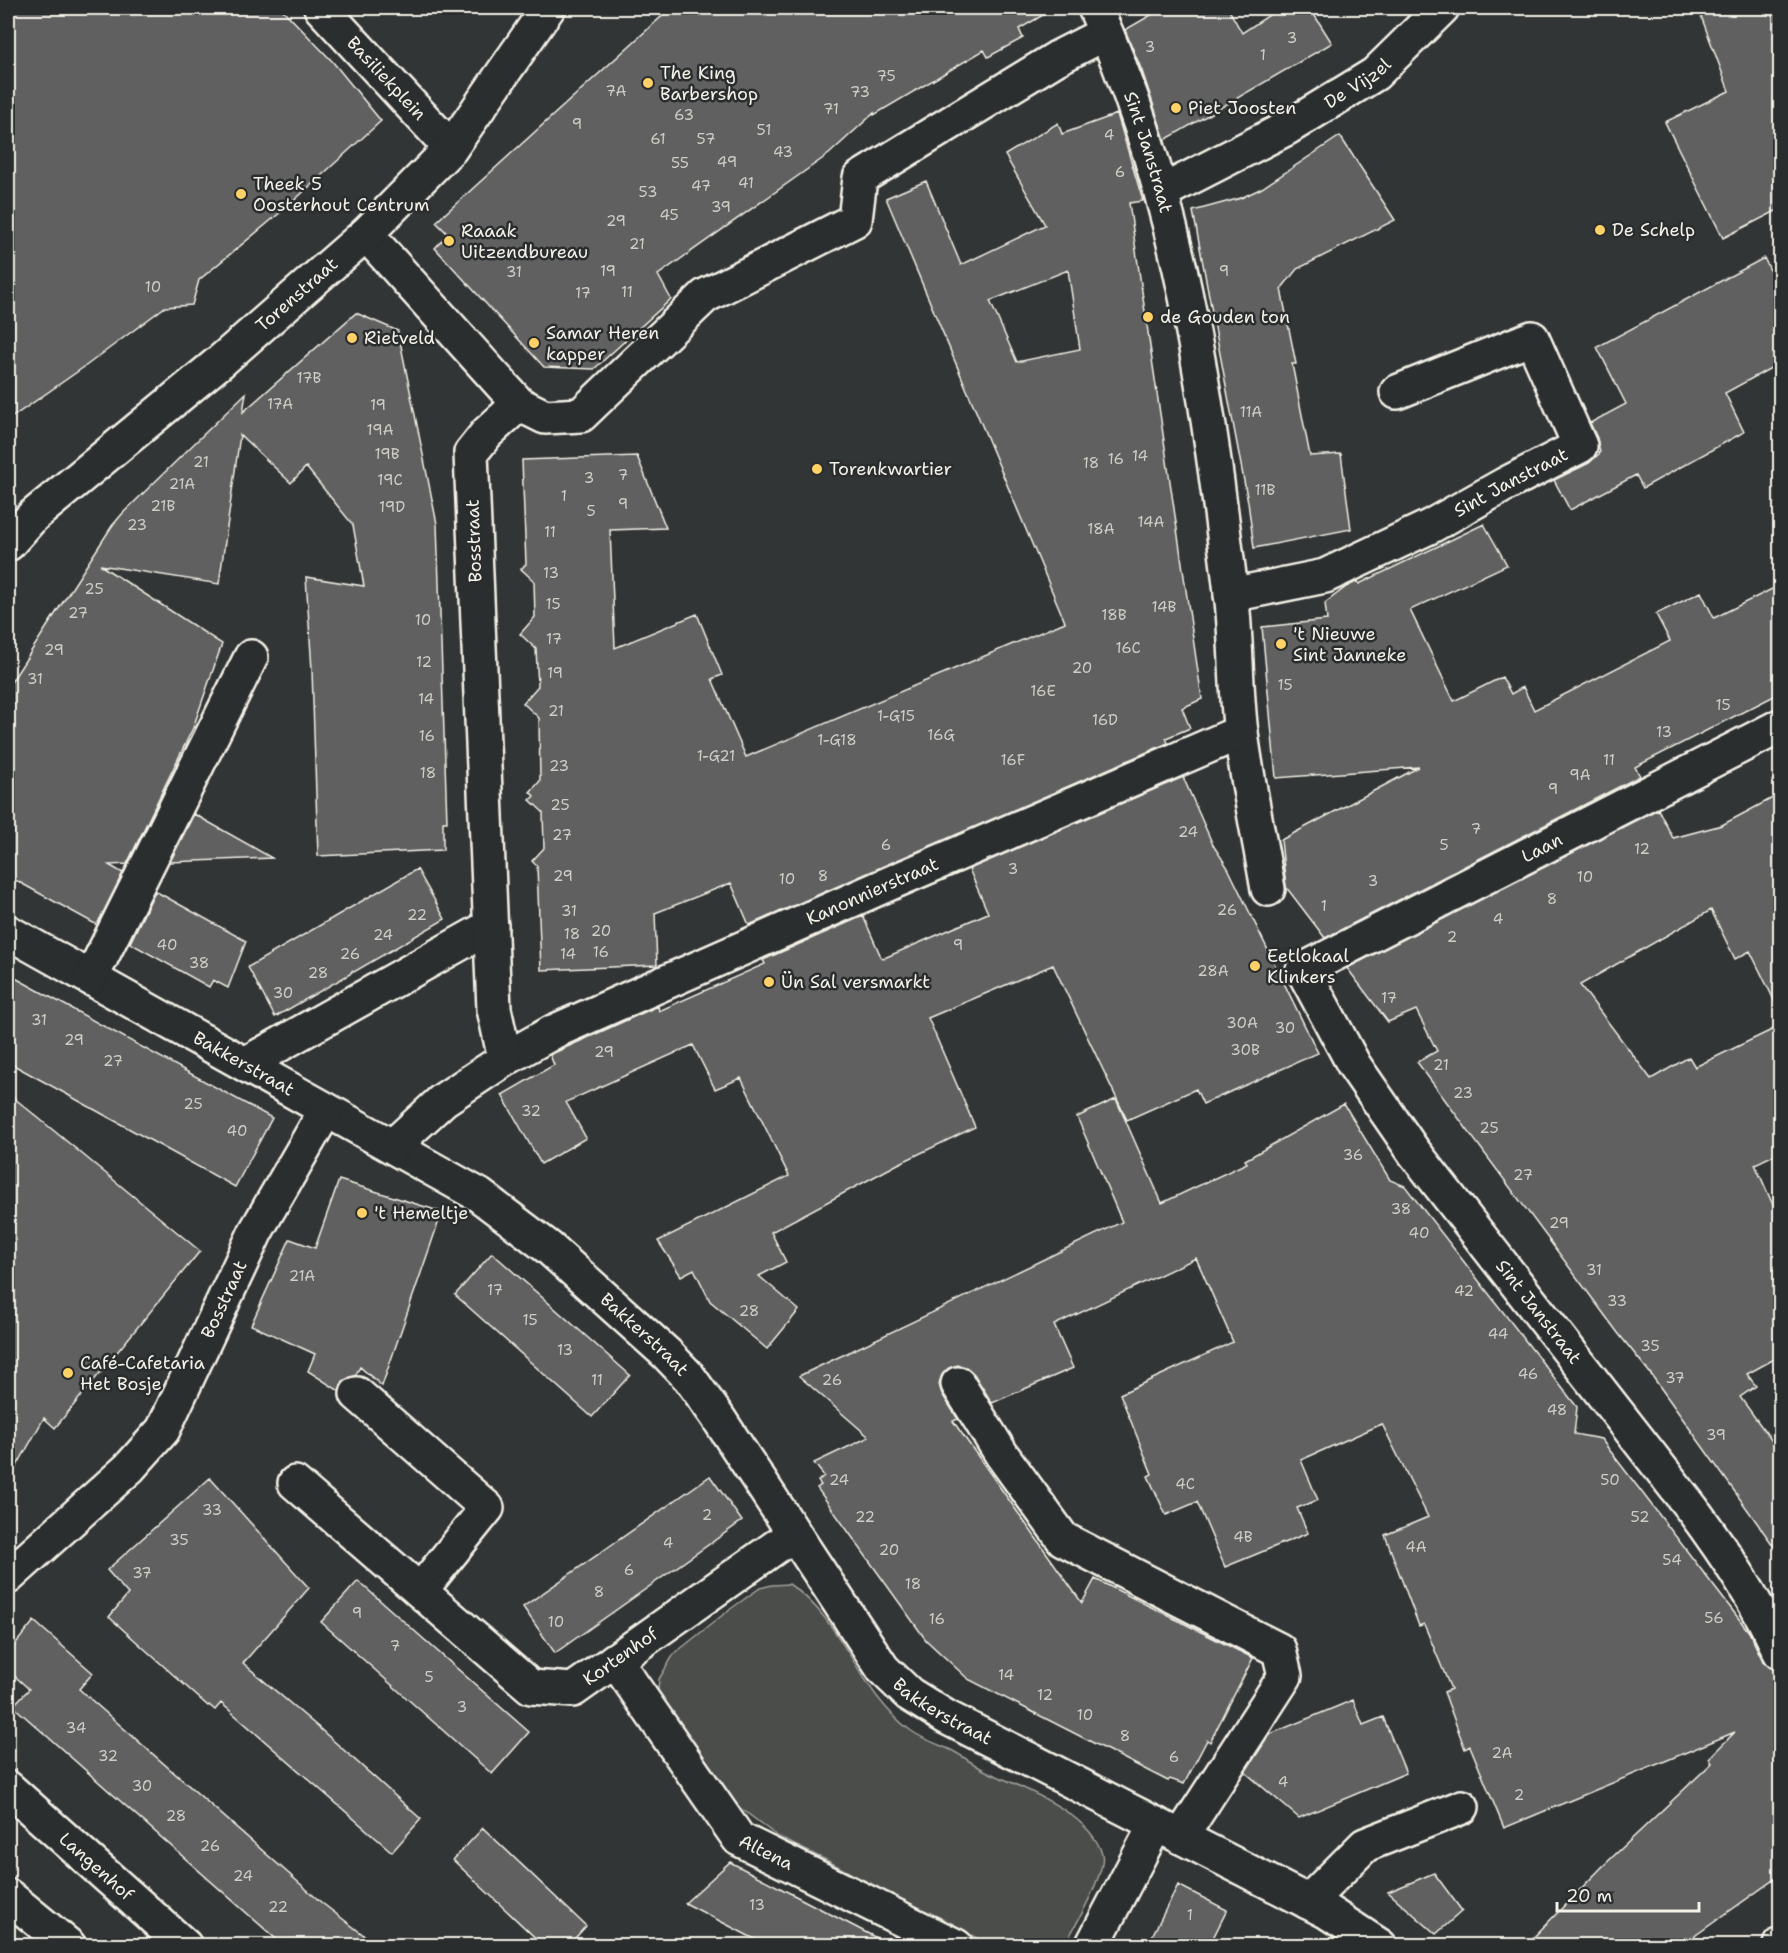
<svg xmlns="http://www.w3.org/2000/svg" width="1788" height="1953" font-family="'Shantell Sans',sans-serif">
	<rect width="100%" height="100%" fill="#323535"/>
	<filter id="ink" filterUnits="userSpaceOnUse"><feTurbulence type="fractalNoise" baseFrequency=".0167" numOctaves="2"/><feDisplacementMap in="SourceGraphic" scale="12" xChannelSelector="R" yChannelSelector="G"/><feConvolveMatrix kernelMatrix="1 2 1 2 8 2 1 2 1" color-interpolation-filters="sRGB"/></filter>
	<g filter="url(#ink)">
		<!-- green -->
		<path fill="#4b4d4c" stroke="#a09f9a" stroke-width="1.5" d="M789,1584C844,1620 857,1691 910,1730C922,1739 937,1744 951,1750C963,1756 974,1765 986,1771C1022,1788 1090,1812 1102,1854C1107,1871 1074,1929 1064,1945H991L891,1895L826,1860L780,1838L739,1807L726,1793L671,1714L658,1691L659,1679L674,1654L729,1610L760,1588L772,1585Z"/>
		<!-- building -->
		<path fill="#5f605f" stroke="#f4f1e8" stroke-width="1.5" fill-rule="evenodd" d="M8,8H281L332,61L381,121L287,207L199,280L192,305L165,307L87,365L8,420Z
			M671,8H1055L1019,29L1023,38L988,57L984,50L874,115V113L829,154L658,275L671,299L594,369L544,367L435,248L448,234L436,222Z
			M1163,8H1228L1242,33L1280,8H1310L1332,43L1165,140L1142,71L1125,30Z
			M1698,8H1780V209L1723,238L1665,122L1729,91Z
			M1117,114L1143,201L1129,203L1202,699L1182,708L1190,728L1166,738L1168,743L749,925L731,883L655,913L657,965L541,970L537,866L532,861L544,848L543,812L530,800L534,796L530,792L540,781L539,718L523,703L538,686L536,649L520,634L535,617L534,581L521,569L526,564L522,460L637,456L666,528L610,530L615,648L697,614L722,675L712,679L746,757L1065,622L886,198L926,181L961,265L1045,225L1005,155L1058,123L1062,134ZM1068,270L1080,349L1017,362L990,301Z
			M1340,136L1395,220L1297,269L1281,289L1296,364H1292L1310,456L1341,454L1351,529L1254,548L1248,502L1193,211L1241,198L1262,188Z
			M1764,258L1780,290V363L1725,393L1744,432L1643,488L1636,475L1570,510L1554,480L1589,463L1600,453L1597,438L1590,423L1626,404L1597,347Z
			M356,313L398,331L437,524L447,822H443V850L318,856L312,670L306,577L364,586L353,525L306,467L291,483L240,435L219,584L100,565L222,644L193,728L127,864L109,865L123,873L97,925L8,876V687L112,526L123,513L246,393L243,412Z
			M1484,524L1507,565L1410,610L1454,701L1502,677L1511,694L1523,687L1534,710L1670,641L1656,614L1701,592L1714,618L1780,585V693L1635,767L1640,776L1325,938L1286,887L1281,840L1419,767L1276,778L1262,627L1327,620L1325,603L1346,587L1358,581L1359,584Z
			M1183,777L1213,845L1228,868L1318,1053L1203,1104L1196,1089L1127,1120L1053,965L928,1018L975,1127L898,1164L771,1232L786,1262L759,1276L799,1310L767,1349L710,1301L694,1269L681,1276L658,1241L789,1176L741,1078L715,1089L693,1045L566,1102L586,1138L541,1164L502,1095L554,1065L550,1055L556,1052L658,1006L659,1011L765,964L763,960L863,916L882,959L988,913L969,869Z
			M1780,794V1012L1750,951L1735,959L1711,910L1580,985L1651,1079L1689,1057L1695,1067L1780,1026V1152L1755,1164L1780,1221V1356L1747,1374L1756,1386L1740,1397L1780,1452V1555L1650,1373L1618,1333L1417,1062L1437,1051L1416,1010L1388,1022L1347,968L1658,809L1673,838L1722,825Z
			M194,814L272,858L170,862Z
			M417,869L445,919L354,972L352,971L350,974L275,1017L248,967Z
			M155,891L246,941L228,988L213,980L209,987L130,943Z
			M8,974L272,1118L235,1187L8,1062Z
			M8,1093L200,1251L55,1428L44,1418L8,1482Z
			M1116,1099L1162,1203L1247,1163L1245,1160L1344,1104L1390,1180L1405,1186L1577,1407L1574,1434L1601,1439L1749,1632L1763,1661L1769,1667L1780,1673V1875L1696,1935L1685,1946H1525L1602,1867L1712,1763L1709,1758L1735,1732L1504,1828L1470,1746L1465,1749L1444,1692L1451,1689L1424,1624L1419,1626L1385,1535L1428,1517L1382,1424L1301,1460L1318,1500L1297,1508L1308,1533L1225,1567L1197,1502L1166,1515L1148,1476L1152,1474L1120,1394L1233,1342L1196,1258L1054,1325L1073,1368L992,1403L974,1374L966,1367L958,1365L949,1368L942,1375L939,1384L942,1394L958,1419L953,1421L1082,1603L1095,1579L1253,1658L1210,1742L1207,1740L1184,1784L1170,1779L1168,1781L968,1679L926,1640L817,1488L821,1485L818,1481L824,1476L814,1463L869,1437L799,1376L1122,1222L1077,1117Z
			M339,1180L442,1212L382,1386L360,1367L355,1376L343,1381L339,1391L308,1371L315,1354L251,1325L290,1239L315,1248Z
			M492,1253L630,1375L592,1417L455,1295Z
			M710,1476L742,1521L555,1653L523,1607Z
			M210,1478L309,1588L243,1663L318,1727L421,1819L392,1852L221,1703L215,1710L209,1705L208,1706L109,1617L128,1594L107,1570Z
			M358,1581L529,1732L492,1774L321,1622Z
			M34,1621L93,1673L79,1689L322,1903L378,1946H284L13,1706L29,1689L8,1670V1653Z
			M1353,1700L1363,1725L1383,1717L1406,1773L1299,1818L1245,1772L1270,1734Z
			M483,1828L586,1926L568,1946H544L453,1860Z
			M730,1862L782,1889L892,1946H768L685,1903Z
			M1434,1873L1462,1911L1436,1934L1388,1892Z
			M1178,1885L1227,1910L1209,1946H1147Z"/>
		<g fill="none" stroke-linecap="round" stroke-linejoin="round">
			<!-- minor casing -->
			<g stroke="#f4f1e8" stroke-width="38">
				<g id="minor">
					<path id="s1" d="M321,8L451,148"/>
					<path id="s2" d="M1095,8C1179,191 1207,394 1231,592C1237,639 1235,686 1241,733C1248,785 1259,837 1268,889"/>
					<path id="s3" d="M1162,192L1287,128L1375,74L1442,8"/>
					<path d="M366,234L519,404L545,417L581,415L705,296L855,220L860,178L1057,58L1106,33"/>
					<path id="s4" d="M8,544L33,516L221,361L366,234L451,148L548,8"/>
					<path id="s5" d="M1231,595L1325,576L1431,526L1504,485L1580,446L1532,338L1397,392"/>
					<path id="s6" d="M1780,726L1303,970L1354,1065L1414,1152L1693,1510C1726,1555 1757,1601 1780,1652"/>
					<path id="s7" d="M8,932L479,1195L549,1248L667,1354L689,1377L717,1416L883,1669L909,1694L946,1717L1326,1911L1380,1946"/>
					<path d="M91,978L251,657"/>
					<path id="s8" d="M505,1059L553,1032L895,881L1241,732"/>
					<path d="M245,1064L491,926"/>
					<path d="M393,1146L443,1100L505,1059L494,1009L471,453L487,433L519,404"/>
					<path d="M958,1384L1002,1455L1063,1539L1279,1650L1285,1676L1181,1837"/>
					<path d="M357,1394L487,1508L420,1591"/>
					<path id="s9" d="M295,1483L531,1687L573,1690L794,1534"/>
					<path id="s10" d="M8,1577L129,1468L163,1430L256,1231L326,1110"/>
					<path id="s11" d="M615,1660L739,1839L956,1946"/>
					<path id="s12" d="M8,1788L185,1946"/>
					<path d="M8,1896L69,1946"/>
					<path d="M1308,1902L1365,1845L1462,1807"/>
					<path d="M1092,1946L1156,1824"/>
					<path d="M1780,1946V1945"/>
				</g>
			</g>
			<!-- minor -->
			<use href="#minor" stroke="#2a2d2e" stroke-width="33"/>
		</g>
	</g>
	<!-- markers -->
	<g fill="#ffd166" stroke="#2a2d2e" stroke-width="2">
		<circle cx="648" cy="83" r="6"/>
		<circle cx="1176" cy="108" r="6"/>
		<circle cx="241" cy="194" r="6"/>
		<circle cx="1600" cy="230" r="6"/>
		<circle cx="449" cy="241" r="6"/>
		<circle cx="1148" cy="317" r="6"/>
		<circle cx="352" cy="338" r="6"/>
		<circle cx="534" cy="343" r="6"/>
		<circle cx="817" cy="469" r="6"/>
		<circle cx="1281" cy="644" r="6"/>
		<circle cx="1255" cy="966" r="6"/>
		<circle cx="769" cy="982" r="6"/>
		<circle cx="362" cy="1213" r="6"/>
		<circle cx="68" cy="1373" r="6"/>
	</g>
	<g text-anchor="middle" stroke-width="5" stroke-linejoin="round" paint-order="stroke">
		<!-- number labels -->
		<g font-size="15" fill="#cfcdc6">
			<text x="1292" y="43">3</text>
			<text x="1150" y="52">3</text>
			<text x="1263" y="60">1</text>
			<text x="886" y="81">75</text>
			<text x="616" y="96">7A</text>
			<text x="860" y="97">73</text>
			<text x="831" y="114">71</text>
			<text x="684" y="120">63</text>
			<text x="577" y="129">9</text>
			<text x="764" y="135">51</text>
			<text x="1109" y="140">4</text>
			<text x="658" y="144">61</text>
			<text x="706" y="144">57</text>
			<text x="783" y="157">43</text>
			<text x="727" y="167">49</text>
			<text x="680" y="168">55</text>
			<text x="1120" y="177">6</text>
			<text x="746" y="188">41</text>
			<text x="701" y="191">47</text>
			<text x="648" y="197">53</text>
			<text x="721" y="212">39</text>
			<text x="669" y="220">45</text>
			<text x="616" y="226">29</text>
			<text x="637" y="249">21</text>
			<text x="608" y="276">19</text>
			<text x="1224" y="276">9</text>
			<text x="514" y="277">31</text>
			<text x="153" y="292">10</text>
			<text x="627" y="297">11</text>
			<text x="583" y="298">17</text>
			<text x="309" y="383">17B</text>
			<text x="280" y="409">17A</text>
			<text x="378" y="410">19</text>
			<text x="1251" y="417">11A</text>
			<text x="380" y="435">19A</text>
			<text x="387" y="459">19B</text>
			<text x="1140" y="461">14</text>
			<text x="1116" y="464">16</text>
			<text x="201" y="467">21</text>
			<text x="1091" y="468">18</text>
			<text x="623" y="480">7</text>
			<text x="589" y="483">3</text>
			<text x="390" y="485">19C</text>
			<text x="182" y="489">21A</text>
			<text x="1265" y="495">11B</text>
			<text x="564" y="501">1</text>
			<text x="623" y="509">9</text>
			<text x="163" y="511">21B</text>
			<text x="392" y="512">19D</text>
			<text x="591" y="516">5</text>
			<text x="1151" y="527">14A</text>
			<text x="137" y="530">23</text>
			<text x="1101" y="534">18A</text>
			<text x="550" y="537">11</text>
			<text x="551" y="578">13</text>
			<text x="94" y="594">25</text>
			<text x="553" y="609">15</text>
			<text x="1164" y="612">14B</text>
			<text x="78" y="618">27</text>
			<text x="1114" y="620">18B</text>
			<text x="423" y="625">10</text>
			<text x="554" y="644">17</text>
			<text x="1128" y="653">16C</text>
			<text x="54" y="655">29</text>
			<text x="424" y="667">12</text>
			<text x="1082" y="673">20</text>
			<text x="555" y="678">19</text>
			<text x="35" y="684">31</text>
			<text x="1285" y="690">15</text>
			<text x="1043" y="696">16E</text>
			<text x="426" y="704">14</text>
			<text x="1723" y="710">15</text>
			<text x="556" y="716">21</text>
			<text x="896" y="721">1-G15</text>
			<text x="1105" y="725">16D</text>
			<text x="1664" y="737">13</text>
			<text x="941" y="740">16G</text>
			<text x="427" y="741">16</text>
			<text x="837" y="745">1-G18</text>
			<text x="716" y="761">1-G21</text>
			<text x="1013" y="765">16F</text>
			<text x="1609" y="765">11</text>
			<text x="559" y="771">23</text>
			<text x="428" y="778">18</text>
			<text x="1580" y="780">9A</text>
			<text x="1553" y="794">9</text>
			<text x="560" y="810">25</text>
			<text x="1476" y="834">7</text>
			<text x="1188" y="837">24</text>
			<text x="562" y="840">27</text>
			<text x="886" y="850">6</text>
			<text x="1444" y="850">5</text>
			<text x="1642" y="854">12</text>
			<text x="1013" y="874">3</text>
			<text x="563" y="881">29</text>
			<text x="823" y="881">8</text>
			<text x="1585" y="882">10</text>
			<text x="787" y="884">10</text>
			<text x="1373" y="886">3</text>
			<text x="1552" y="904">8</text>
			<text x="1324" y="911">1</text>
			<text x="1227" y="915">26</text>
			<text x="569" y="916">31</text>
			<text x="417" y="920">22</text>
			<text x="1498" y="924">4</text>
			<text x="601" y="936">20</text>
			<text x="572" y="939">18</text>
			<text x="383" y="940">24</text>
			<text x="1452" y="942">2</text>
			<text x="167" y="950">40</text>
			<text x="958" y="950">9</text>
			<text x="601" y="957">16</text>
			<text x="350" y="959">26</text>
			<text x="568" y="959">14</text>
			<text x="199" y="968">38</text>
			<text x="1213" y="976">28A</text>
			<text x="318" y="978">28</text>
			<text x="283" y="998">30</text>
			<text x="1389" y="1003">17</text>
			<text x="39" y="1025">31</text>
			<text x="1242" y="1028">30A</text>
			<text x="1285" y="1033">30</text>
			<text x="74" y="1045">29</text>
			<text x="1245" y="1055">30B</text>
			<text x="604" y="1057">29</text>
			<text x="113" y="1066">27</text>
			<text x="1441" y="1070">21</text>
			<text x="1463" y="1098">23</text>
			<text x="193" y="1109">25</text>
			<text x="531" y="1116">32</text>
			<text x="1489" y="1133">25</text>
			<text x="237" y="1136">40</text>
			<text x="1353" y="1160">36</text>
			<text x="1523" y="1180">27</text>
			<text x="1401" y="1214">38</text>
			<text x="1559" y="1228">29</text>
			<text x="1419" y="1238">40</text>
			<text x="1594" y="1275">31</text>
			<text x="302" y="1281">21A</text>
			<text x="495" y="1295">17</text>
			<text x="1464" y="1296">42</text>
			<text x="1617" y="1306">33</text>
			<text x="749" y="1316">28</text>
			<text x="530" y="1325">15</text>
			<text x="1498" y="1339">44</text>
			<text x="1650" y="1351">35</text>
			<text x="565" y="1355">13</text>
			<text x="1528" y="1379">46</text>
			<text x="1675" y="1383">37</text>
			<text x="597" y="1385">11</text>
			<text x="832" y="1385">26</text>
			<text x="1557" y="1415">48</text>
			<text x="1716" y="1440">39</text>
			<text x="839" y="1485">24</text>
			<text x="1610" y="1485">50</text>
			<text x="1185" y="1489">4C</text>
			<text x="212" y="1515">33</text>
			<text x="707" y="1520">2</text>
			<text x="865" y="1522">22</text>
			<text x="1640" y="1522">52</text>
			<text x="1243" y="1542">4B</text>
			<text x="179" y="1545">35</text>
			<text x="668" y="1548">4</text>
			<text x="1416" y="1552">4A</text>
			<text x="889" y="1555">20</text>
			<text x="1672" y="1565">54</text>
			<text x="629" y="1575">6</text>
			<text x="142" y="1578">37</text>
			<text x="913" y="1589">18</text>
			<text x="599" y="1597">8</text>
			<text x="357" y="1618">9</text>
			<text x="1714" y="1623">56</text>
			<text x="937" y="1624">16</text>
			<text x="556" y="1627">10</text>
			<text x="395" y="1651">7</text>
			<text x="1006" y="1680">14</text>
			<text x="429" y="1682">5</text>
			<text x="1045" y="1700">12</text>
			<text x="462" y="1712">3</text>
			<text x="1085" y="1720">10</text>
			<text x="76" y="1733">34</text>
			<text x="1125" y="1741">8</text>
			<text x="1502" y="1758">2A</text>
			<text x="108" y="1761">32</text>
			<text x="1174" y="1762">6</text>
			<text x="1283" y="1787">4</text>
			<text x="142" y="1791">30</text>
			<text x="1519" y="1800">2</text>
			<text x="176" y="1821">28</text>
			<text x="210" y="1851">26</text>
			<text x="243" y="1881">24</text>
			<text x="757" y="1910">13</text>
			<text x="278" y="1912">22</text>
			<text x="1190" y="1920">1</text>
		</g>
		<!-- poi labels -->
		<g font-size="18" fill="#f4f1e8" stroke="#2a2d2e" text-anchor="start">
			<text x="660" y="79">The King<tspan x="660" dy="21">Barbershop</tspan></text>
			<text x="1188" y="114">Piet Joosten</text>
			<text x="253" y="190">Theek 5<tspan x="253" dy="21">Oosterhout Centrum</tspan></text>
			<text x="1612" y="236">De Schelp</text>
			<text x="461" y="237">Raaak<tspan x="461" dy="21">Uitzendbureau</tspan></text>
			<text x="1160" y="323">de Gouden ton</text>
			<text x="546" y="339">Samar Heren<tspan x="546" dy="21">kapper</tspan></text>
			<text x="364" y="344">Rietveld</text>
			<text x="829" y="475">Torenkwartier</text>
			<text x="1293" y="640">'t Nieuwe<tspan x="1293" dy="21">Sint Janneke</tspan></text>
			<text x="1267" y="962">Eetlokaal<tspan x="1267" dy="21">Klinkers</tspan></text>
			<text x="781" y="988">Ün Sal versmarkt</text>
			<text x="374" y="1219">'t Hemeltje</text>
			<text x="80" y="1369">Café-Cafetaria<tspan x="80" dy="21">Het Bosje</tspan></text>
		</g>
		<!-- street labels -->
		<g font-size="18" fill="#f4f1e8" stroke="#2a2d2e">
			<text dy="6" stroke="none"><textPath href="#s1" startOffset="96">Basiliekplein</textPath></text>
			<text dy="6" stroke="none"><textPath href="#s3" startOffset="224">De Vijzel</textPath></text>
			<text dy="6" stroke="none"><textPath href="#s2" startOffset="154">Sint Janstraat</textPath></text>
			<text dy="6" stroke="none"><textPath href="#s4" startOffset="382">Torenstraat</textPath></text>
			<text dy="6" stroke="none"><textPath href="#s5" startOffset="304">Sint Janstraat</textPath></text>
			<text transform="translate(474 541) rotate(-92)" y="6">Bosstraat</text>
			<text transform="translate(1542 848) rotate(-27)" y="6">Laan</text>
			<text dy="6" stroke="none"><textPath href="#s8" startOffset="404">Kanonnierstraat</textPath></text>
			<text dy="6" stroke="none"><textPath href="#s7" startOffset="270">Bakkerstraat</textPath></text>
			<text dy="6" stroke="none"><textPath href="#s10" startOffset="358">Bosstraat</textPath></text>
			<text dy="6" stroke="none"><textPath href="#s6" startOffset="952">Sint Janstraat</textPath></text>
			<text dy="6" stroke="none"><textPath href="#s7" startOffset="756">Bakkerstraat</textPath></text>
			<text dy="6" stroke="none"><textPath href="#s9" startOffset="412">Kortenhof</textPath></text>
			<text dy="6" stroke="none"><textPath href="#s7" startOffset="1242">Bakkerstraat</textPath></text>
			<text dy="6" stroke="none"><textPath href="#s11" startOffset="248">Altena</textPath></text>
			<text dy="6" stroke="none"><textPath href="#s12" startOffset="118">Langenhof</textPath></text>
		</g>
	</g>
	<!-- margin -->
	<rect width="1788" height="1953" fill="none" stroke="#2a2d2e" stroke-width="30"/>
	<rect x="15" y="15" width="1758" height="1923" fill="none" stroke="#f4f1e8" stroke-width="2" filter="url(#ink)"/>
	<!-- scale -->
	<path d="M1557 1902v9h142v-9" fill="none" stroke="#f4f1e8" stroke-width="3"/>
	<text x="1566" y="1902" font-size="18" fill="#f4f1e8" stroke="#2a2d2e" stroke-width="4.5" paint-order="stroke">20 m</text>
</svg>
